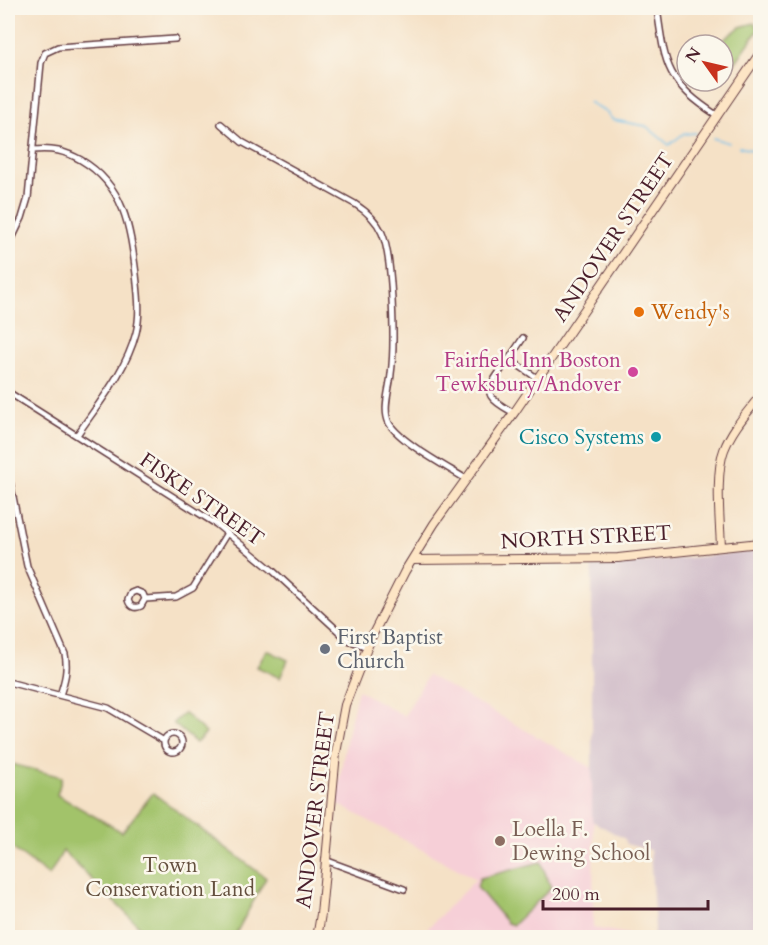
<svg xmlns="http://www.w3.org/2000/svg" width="768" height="945" font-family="Cardo,serif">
	<rect width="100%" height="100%" fill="#fbf7ec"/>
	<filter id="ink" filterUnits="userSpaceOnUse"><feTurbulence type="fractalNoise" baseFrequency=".0167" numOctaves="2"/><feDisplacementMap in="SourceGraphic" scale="12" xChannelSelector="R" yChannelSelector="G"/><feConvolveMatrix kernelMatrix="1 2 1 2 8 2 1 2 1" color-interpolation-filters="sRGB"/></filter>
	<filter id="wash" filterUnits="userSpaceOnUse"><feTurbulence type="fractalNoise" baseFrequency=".008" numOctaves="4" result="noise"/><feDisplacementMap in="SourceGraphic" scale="24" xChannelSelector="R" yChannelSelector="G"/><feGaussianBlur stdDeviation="1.35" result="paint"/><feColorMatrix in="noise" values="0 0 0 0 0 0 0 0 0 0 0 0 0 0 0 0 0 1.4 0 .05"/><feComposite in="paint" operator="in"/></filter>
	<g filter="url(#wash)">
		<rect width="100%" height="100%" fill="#f5e1c6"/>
		<!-- built -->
		<path fill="#f6cfd7" d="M428,675L594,769L593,928L646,937H432L426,930L476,879L336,803L347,735L358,690L404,716Z"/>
		<!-- industrial -->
		<path fill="#d1bdc9" d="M760,551V937H652L655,928L650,850L626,844L625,839L592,821V567Z"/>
		<!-- green -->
		<path fill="#a2c36b" stroke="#76714b" stroke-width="1.5" d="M754,23L759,29L723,80V45H717L740,27Z
			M267,650L288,660L280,678L257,667Z
			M184,713L206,733L196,743L173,723Z
			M8,763L62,777L57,795L122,832L153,793L266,878L234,937H150L63,851L49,876L8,845Z
			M541,862L551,888L513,925L507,923L477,887L480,878Z"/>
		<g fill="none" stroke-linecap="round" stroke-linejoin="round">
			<!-- stream -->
			<path stroke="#71c0eb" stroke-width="1.5" d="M589,102L606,112L613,120L646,126L669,145L683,134L696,133
				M713,138L729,143
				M739,147L760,152"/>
		</g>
	</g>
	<g filter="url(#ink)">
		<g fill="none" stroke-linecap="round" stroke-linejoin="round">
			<!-- street casing -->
			<g stroke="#643c42" stroke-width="8">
				<path id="street" d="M657,8C665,66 666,82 718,116
					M221,124L242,142L355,204C366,211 377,221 382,233C393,258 395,346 391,374C390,388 382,409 389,423C400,442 447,467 466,479
					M33,150C52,148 65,151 81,160C125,186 130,228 136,274C138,293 141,314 136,333C126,371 99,403 77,435
					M8,247L22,218L28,198L41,63L45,53L58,47L175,39
					M509,359L523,338
					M8,392L216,524L272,570L348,640L367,647
					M514,413C507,409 495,403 491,396C485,387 504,367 509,359L537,378
					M8,472L27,566L65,654C68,669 65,680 60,695
					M145,599L141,606C135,609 130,607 128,600L131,593L136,591L143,594L145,599L176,597L193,588L227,533
					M8,682L108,708L164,741
					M164 743a9 9 0 1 1 18 0a9 9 0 1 1-18 0Z
					M325,860L404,889"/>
			</g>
			<!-- secondary casing -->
			<g stroke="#643c42" stroke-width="10">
				<path id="secondary" d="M721,547C720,521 715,473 724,450C732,429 747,413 760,396
					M412,560L618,558L760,543
					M317,938L321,914L336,753L345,705L371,638L405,571L434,524L516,410L760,53"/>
			</g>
			<!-- street -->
			<use href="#street" stroke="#fff" stroke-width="5"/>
			<!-- secondary -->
			<use href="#secondary" stroke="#fde5c5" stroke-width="8"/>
		</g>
	</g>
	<!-- markers -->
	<circle fill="#e8710a" stroke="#fbf7ec" stroke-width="2" cx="639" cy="312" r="6"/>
	<circle fill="#d1479c" stroke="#fbf7ec" stroke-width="2" cx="633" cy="372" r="6"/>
	<circle fill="#0f9aa8" stroke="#fbf7ec" stroke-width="2" cx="656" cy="437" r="6"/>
	<circle fill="#6b7280" stroke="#fbf7ec" stroke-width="2" cx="325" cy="649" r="6"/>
	<circle fill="#8d6e63" stroke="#fbf7ec" stroke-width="2" cx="500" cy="841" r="6"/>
	<g text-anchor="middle" stroke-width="5" stroke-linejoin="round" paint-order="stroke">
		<!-- street labels -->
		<g font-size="21" fill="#4a1f2b" stroke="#fbf7ec">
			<text transform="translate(613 237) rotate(-56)" y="7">ANDOVER STREET</text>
			<text transform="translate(202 499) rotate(35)" y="7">FISKE STREET</text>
			<text transform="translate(586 537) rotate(-3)" y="7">NORTH STREET</text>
			<text transform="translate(315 810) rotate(-83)" y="7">ANDOVER STREET</text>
		</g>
		<!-- food labels -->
		<g font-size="21" fill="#c56008" stroke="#fbf7ec" text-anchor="start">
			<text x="651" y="319">Wendy's</text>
		</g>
		<!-- hotel labels -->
		<g font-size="21" fill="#b23c85" stroke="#fbf7ec" text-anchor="end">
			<text x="621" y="367">Fairfield Inn Boston<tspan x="621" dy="24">Tewksbury/Andover</tspan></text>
		</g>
		<!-- culture labels -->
		<g font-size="21" fill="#0d838f" stroke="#fbf7ec" text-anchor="end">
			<text x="644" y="444">Cisco Systems</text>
		</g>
		<!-- worship labels -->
		<g font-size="21" fill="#5b616d" stroke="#fbf7ec" text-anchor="start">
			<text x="337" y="644">First Baptist<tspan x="337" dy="24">Church</tspan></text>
		</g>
		<!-- education labels -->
		<g font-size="21" fill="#785e54" stroke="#fbf7ec" text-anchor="start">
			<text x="512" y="836">Loella F.<tspan x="512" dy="24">Dewing School</tspan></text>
		</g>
		<!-- park labels -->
		<g font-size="21" fill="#64503e" stroke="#fbf7ec">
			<text x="170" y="872">Town<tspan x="170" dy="24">Conservation Land</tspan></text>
		</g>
	</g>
	<!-- margin -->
	<rect width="768" height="945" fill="none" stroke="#fbf7ec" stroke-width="30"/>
	<!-- north arrow -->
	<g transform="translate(705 63) rotate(304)"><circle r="28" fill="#fbf7ec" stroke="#b4a19f" stroke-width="1.5"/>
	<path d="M0-4.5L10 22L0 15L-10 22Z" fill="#c8321e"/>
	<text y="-9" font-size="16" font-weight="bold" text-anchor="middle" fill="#4a1f2b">N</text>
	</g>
	<!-- scale -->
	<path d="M543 900v9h165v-9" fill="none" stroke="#4a1f2b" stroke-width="3"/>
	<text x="552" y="900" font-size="18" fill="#4a1f2b" stroke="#fbf7ec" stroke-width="4.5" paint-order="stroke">200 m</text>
</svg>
